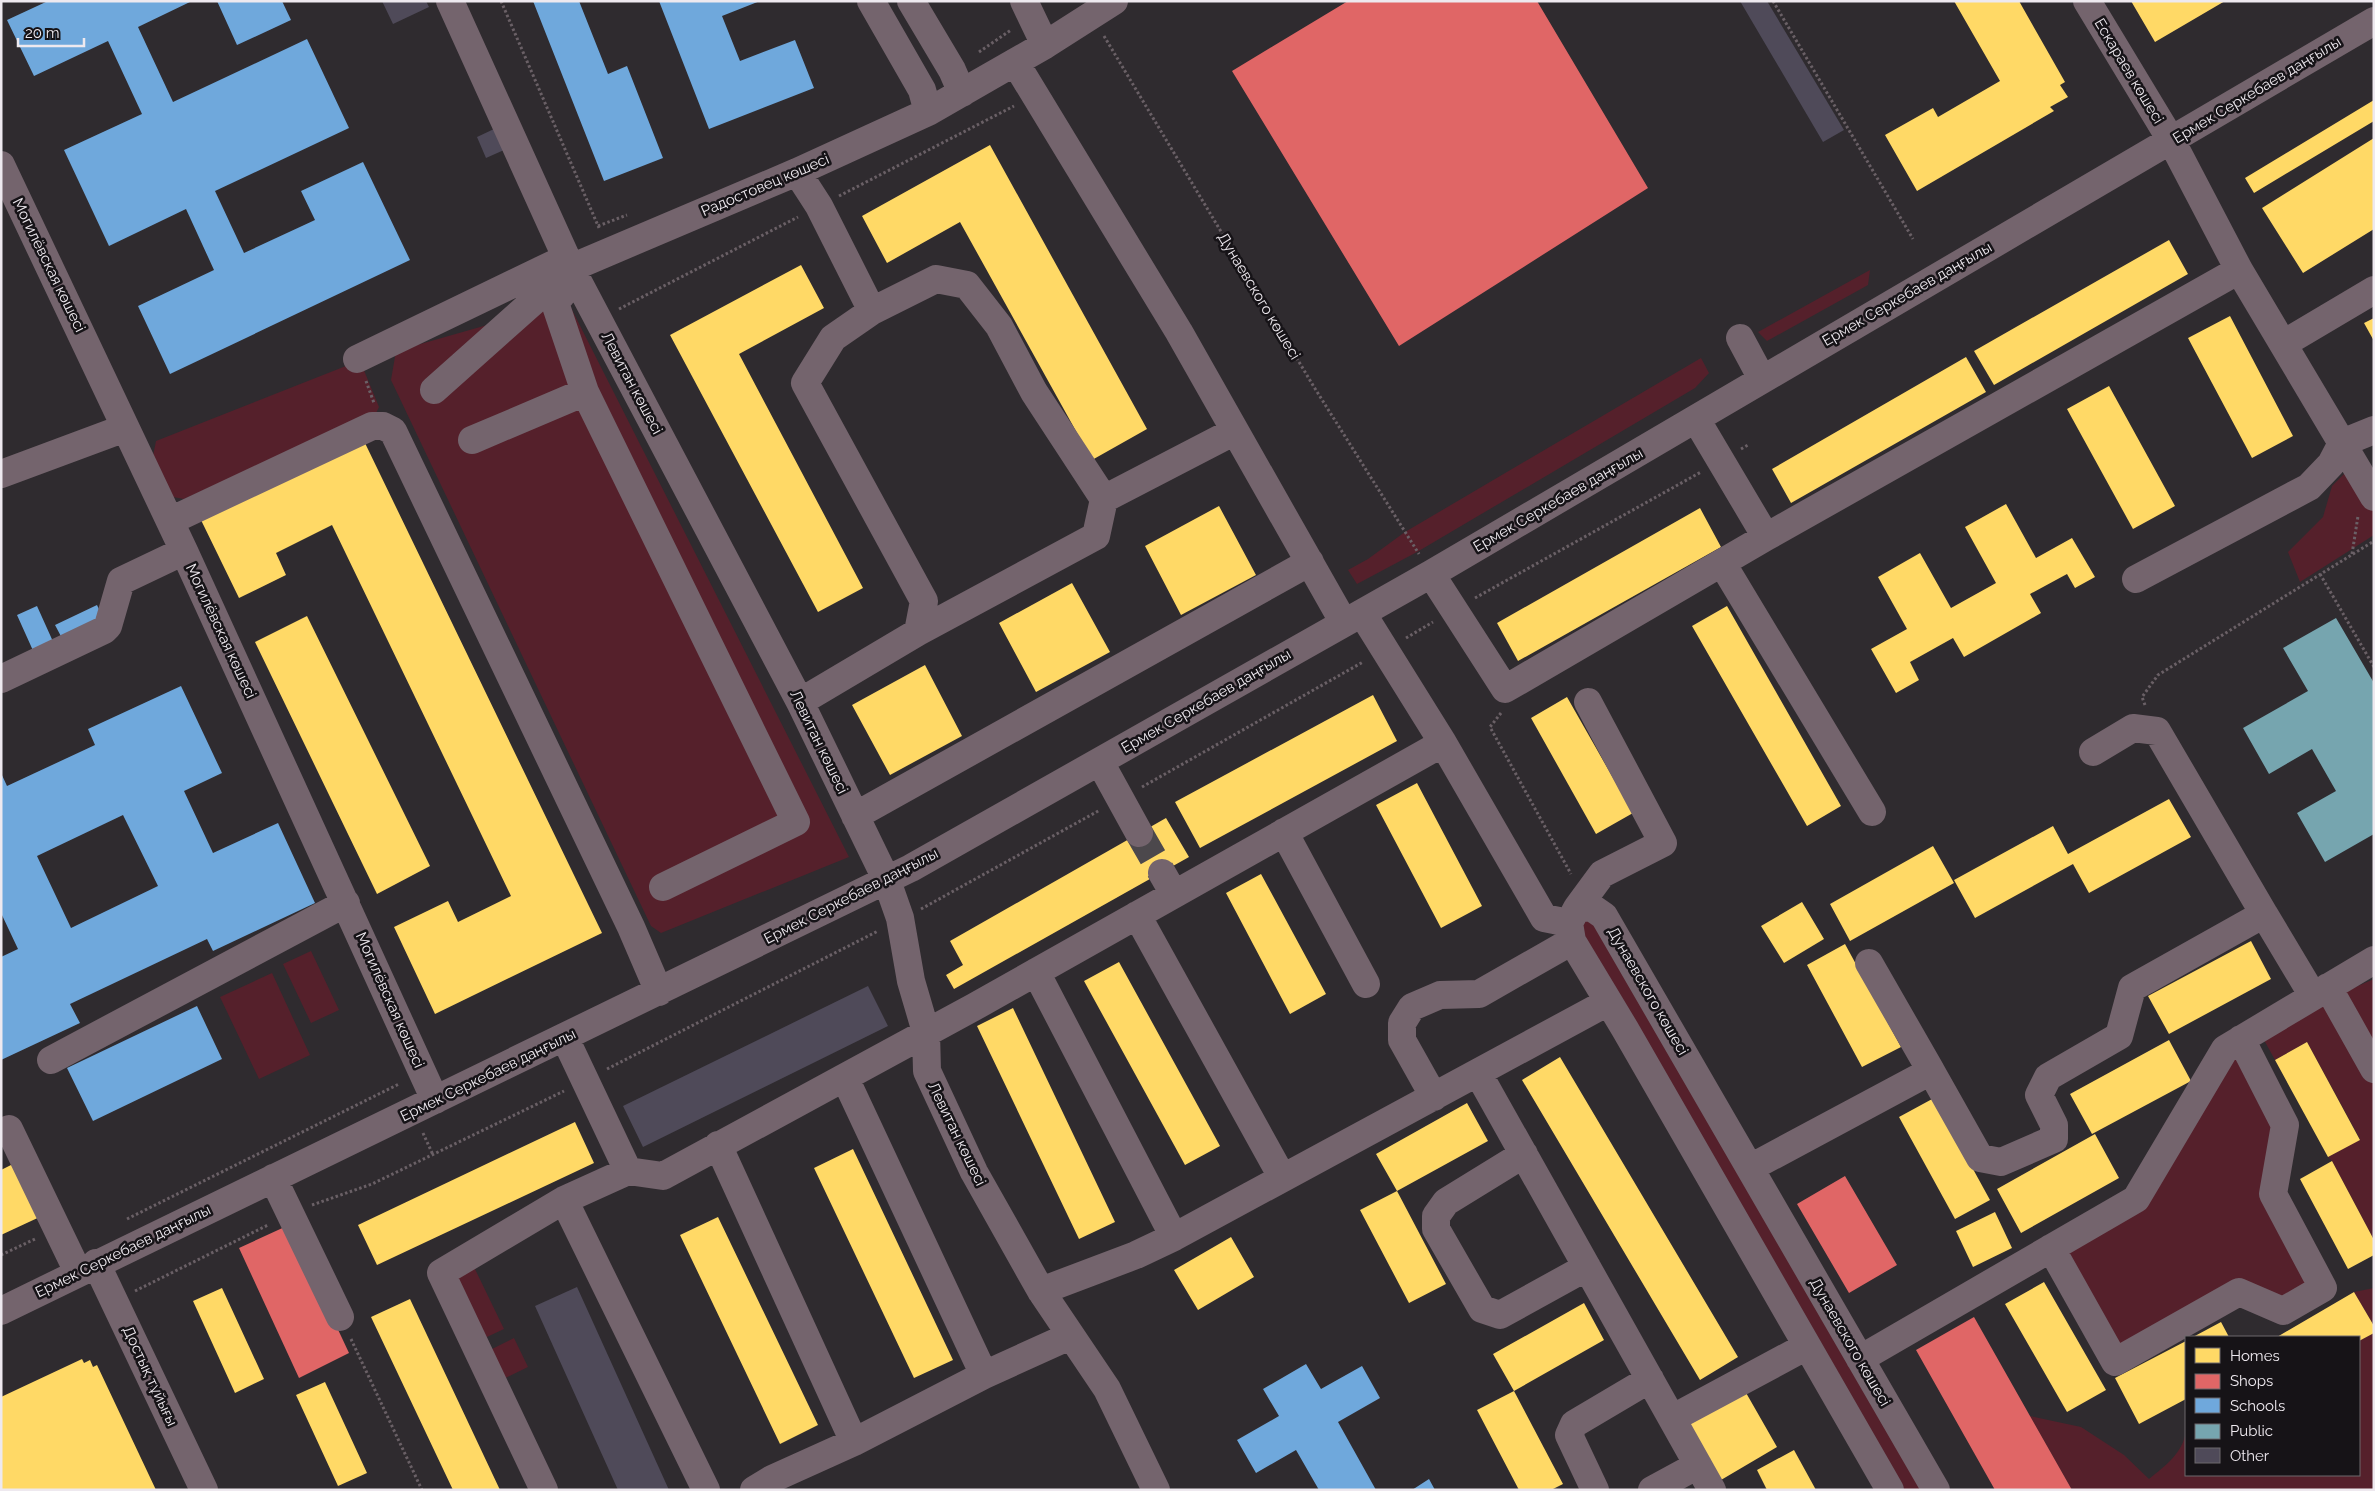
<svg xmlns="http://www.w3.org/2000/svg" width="2375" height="1491" font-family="Raleway,sans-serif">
	<rect width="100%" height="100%" fill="#2f2b2f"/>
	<!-- green -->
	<path fill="#55202b" d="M1870,270L1868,285L1767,341L1758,332Z
		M568,302L849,857L661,933L651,926L391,380L396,351Z
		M1701,358L1709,373L1695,388L1417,552L1357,584L1348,570L1368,559L1405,532Z
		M351,364L363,368L379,407L376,413L184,499L173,497L153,456L156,441Z
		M2348,470L2374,511V535L2300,582L2288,552L2323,517L2332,486Z
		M1591,907L1929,1490H1896L1572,941Z
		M311,951L339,1010L311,1023L283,964Z
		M272,973L310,1055L259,1079L220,997Z
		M2374,979V1240L2332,1161L2328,1157L2360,1139L2307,1042L2275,1060L2258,1029Z
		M2241,1039L2285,1125L2273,1194L2323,1288L2283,1311L2239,1292L2111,1367L2047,1250L2136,1199Z
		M473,1265L504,1329L474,1343L443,1280Z
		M2374,1288V1326L2354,1292Z
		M2374,1333V1490H2072L2030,1416L2081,1427L2124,1455L2149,1479C2165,1466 2183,1453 2186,1431V1475H2359V1341Z
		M514,1338L528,1367L493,1384L480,1355Z"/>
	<!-- homes -->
	<path fill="#ffd966" d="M1954,1H2019L2065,82L2060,85L2068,97L2050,107L2054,111L1917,191L1885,135L1933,108L1938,117L2000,81Z
		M2131,1H2225L2155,42Z
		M2374,100V121L2254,193L2245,178Z
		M2374,138V229L2303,273L2262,208Z
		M990,145L1147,429L1092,460L960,222L887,263L862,216Z
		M2169,240L2188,274L1994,385L1974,351Z
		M801,265L824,308L739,354L863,588L818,612L670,335Z
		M2230,316L2293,436L2252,458L2188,338Z
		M2374,318V341L2364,323Z
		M1966,357L1986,392L1791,503L1772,469Z
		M2109,386L2175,506L2133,529L2067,409Z
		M364,441L602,933L435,1014L394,927L448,901L458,922L511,896L332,525L276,553L286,575L239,598L201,520Z
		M2006,504L2036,558L2072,538L2095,577L2075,588L2067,574L2030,594L2041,613L1964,657L1953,638L1910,662L1919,680L1896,693L1871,649L1907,629L1878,577L1920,553L1951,608L1996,583L1965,527Z
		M1219,506L1256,575L1181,615L1145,546Z
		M1700,508L1721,547L1518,661L1497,623Z
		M1072,583L1110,652L1036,692L999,623Z
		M1727,606L1841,806L1807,826L1692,626Z
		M307,616L430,866L377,894L255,642Z
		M925,665L962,736L890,775L852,705Z
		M1373,695L1397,741L1200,848L1175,802Z
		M1567,697L1633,813L1596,834L1531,718Z
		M1417,783L1482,906L1441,928L1376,805Z
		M2169,799L2191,837L2089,893L2073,864L1975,918L1954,880L2053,826L2068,854Z
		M1166,818L1189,857L954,989L946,975L963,965L950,941Z
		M1933,846L1954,883L1850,941L1830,904Z
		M1261,874L1326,994L1290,1014L1226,893Z
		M1802,902L1824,939L1784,963L1761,926Z
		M2251,941L2271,979L2169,1034L2148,996Z
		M1845,944L1901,1047L1862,1067L1807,965Z
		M1119,962L1220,1146L1185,1165L1084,981Z
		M1013,1008L1115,1222L1079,1239L977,1026Z
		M2169,1040L2191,1081L2092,1134L2070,1094Z
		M2307,1042L2360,1140L2328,1157L2275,1060Z
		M1560,1057L1738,1357L1700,1380L1522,1080Z
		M1934,1098L1990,1200L1955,1219L1899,1117Z
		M1467,1103L1488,1141L1397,1191L1376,1154Z
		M575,1122L594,1163L377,1265L358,1225Z
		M2095,1134L2119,1178L2021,1233L1997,1189Z
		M853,1149L953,1360L914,1378L814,1168Z
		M19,1161L44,1215L1,1235V1170Z
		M2332,1161L2374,1240V1255L2348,1269L2300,1179Z
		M1397,1191L1446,1284L1409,1303L1360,1210Z
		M1995,1212L2012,1248L1973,1267L1956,1231Z
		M718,1217L818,1425L780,1444L680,1235Z
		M1231,1237L1254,1277L1198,1310L1174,1270Z
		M2044,1282L2106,1390L2067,1412L2005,1304Z
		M222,1288L264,1379L235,1393L193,1301Z
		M2354,1292L2374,1326V1333L2359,1341V1337H2277Z
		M410,1299L500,1490H453L371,1317Z
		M1584,1303L1604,1340L1514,1391L1563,1484L1551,1490H1519L1477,1410L1514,1391L1493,1354Z
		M2221,1322L2229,1337H2193Z
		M2186,1341V1399L2139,1424L2115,1378Z
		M82,1359L84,1363L90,1360L93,1367L97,1365L156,1490H1V1397Z
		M325,1382L367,1473L338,1486L296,1395Z
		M1745,1391L1777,1447L1721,1480L1688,1424Z
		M1794,1450L1816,1490H1767L1757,1470Z"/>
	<!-- shops -->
	<path fill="#e06666" d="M1348,1H1537L1648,188L1399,346L1232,71Z
		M1845,1176L1897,1265L1849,1293L1797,1204Z
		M289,1225L349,1353L299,1378L239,1248Z
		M1974,1317L2030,1416L2072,1490H1995L1916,1350Z"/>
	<!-- schools -->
	<path fill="#6fa8dc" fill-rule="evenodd" d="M48,1H192L138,27L173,102L307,39L349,128L215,191L244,253L315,220L301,191L363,162L410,260L170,374L138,306L214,270L186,209L109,246L64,150L142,114L108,41L34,76L7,20Z
		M217,1H282L291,20L237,45Z
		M533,1H579L608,74L627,66L663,158L604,181Z
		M659,1H760L722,16L740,61L795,40L814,88L709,129Z
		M97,605L105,622L64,642L55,625Z
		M37,606L55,646L35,655L17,615Z
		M181,686L222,773L184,791L213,853L278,823L315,903L213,951L207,939L70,1004L80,1023L1,1060V957L18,949L1,913V773L7,786L95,745L88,729ZM123,815L158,886L71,928L37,856Z
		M197,1006L222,1059L93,1121L67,1068Z
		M1306,1364L1321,1389L1362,1366L1380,1398L1338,1422L1376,1490H1319L1296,1450L1256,1473L1237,1440L1279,1416L1263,1389Z
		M1429,1479L1435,1490H1412Z"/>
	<!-- public -->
	<path fill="#76a5af" d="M2336,618L2374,683V834L2325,862L2297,813L2336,791L2312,749L2269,774L2243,728L2308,691L2283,648Z"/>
	<!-- building -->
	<path fill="#4f4a59" d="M382,1H426L429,7L393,24Z
		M1740,1H1767L1844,130L1823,142Z
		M494,129L504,150L486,158L477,137Z
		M868,986L888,1026L643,1147L623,1106Z
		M577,1287L669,1490H618L535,1306Z"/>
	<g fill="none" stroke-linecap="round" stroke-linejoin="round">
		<!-- minor-tunnel -->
		<path stroke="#4c484c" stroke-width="28" stroke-dasharray="28 14" stroke-linecap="butt" d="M1139,833L1162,873"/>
		<!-- path -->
		<path stroke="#6a6066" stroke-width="3" stroke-dasharray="2.5 2.5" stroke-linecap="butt" d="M501,1L599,228
			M1773,1L1913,239
			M1104,36L1314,387L1419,554
			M979,52L1011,30
			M839,196L1014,106
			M598,226L627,215
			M619,309L798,217
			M366,381L374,403
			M1741,449L1748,445
			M2352,554L2358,516
			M2320,574L2374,667
			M1475,598L1701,472
			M1406,638L1433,622
			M2145,705L2142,697L2158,675L2374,541
			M1501,713L1490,727L1571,874
			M1142,787L1363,662
			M921,909L1100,810
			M607,1069L878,931
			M423,1133L433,1155
			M312,1205L372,1184L564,1091
			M127,1219L399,1084
			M1,1255L35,1239
			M135,1291L268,1225
			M351,1339L422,1490"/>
		<!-- minor -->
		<path stroke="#74646d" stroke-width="28" d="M450,1L571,268L800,702L887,881L900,918L911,981L926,1032L927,1071L974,1172L1041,1291L1107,1389L1156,1490
			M871,1L922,90L928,112
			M911,1L952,70L962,93
			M1024,1L1045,45
			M2087,1L2171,140L2239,270L2374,497
			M1015,62L1179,332L1344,623
			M1,165L184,551L435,1100
			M797,172L819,206L872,311L936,279L967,285L999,326L1034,392L1104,499L1096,536L918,632L800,702
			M872,311L833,338L805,383L924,601L918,632
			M1740,338L1762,379
			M2283,344L2374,290
			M357,359L562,260
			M434,390L571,268L797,172L928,112L1045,45L1114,1
			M585,392L796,822L663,887
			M1696,419L1766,537
			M472,440L585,392L555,303L575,278
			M1,474L125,428
			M1104,499L1235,431
			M170,521L372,426H383L393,431L631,927L659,992
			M1722,563L1872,812
			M1431,574L1505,689L1766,537L2239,270
			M2136,579L2309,487L2331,464L2342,443L2374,430
			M1362,613L1443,743L1544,918L1569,923
			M1,679L104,630L108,626L121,581L184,551
			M1100,762L1139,833
			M855,816L1310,562
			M1284,832L1366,984
			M1162,873L1174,894
			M1577,908L1602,874L1663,843L1588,702
			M2264,914L2313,996
			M1137,915L1282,1177
			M1869,963L1931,1071
			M1036,972L1174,1237
			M2328,987L2374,1069
			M565,1038L628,1171
			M51,1060L346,903
			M1478,1073L1712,1490
			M845,1078L984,1375
			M1434,1097L1402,1040V1023L1412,1007L1440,995L1479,994L1572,941
			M1,1133L9,1129L78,1272
			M718,1145L854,1442
			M1524,1154L1446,1202L1436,1216V1229L1482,1309L1500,1315L1587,1267
			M1750,1168L1931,1071L1980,1158L2001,1162L2054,1139V1125L2039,1095L2048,1077L2119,1036L2132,988L2264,914L2157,731L2133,728L2093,752
			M273,1178L340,1317
			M564,1200L706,1490
			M2051,1248L2115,1362L2239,1292L2283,1311L2323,1288L2273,1194L2285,1125L2241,1039
			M96,1263L204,1490
			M1041,1291L1136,1255L1174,1237L1608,1002
			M1,1311L911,868L1431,574L2374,21
			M1860,1359L2136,1199L2225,1049L2374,960
			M1673,1418L1807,1346
			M544,1490L441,1273L564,1200L628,1171L663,1176L974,1007L1443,743
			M754,1490L772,1479L854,1442L984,1375L1070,1336
			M1595,1490L1569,1435L1574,1424L1650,1379
			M1652,1490L1698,1465
			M1890,1490L1625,1029L1572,941L1569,923L1577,908L1591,907L1604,916L1936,1490"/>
	</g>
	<g text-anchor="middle" stroke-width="5" stroke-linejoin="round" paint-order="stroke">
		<!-- street labels -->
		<g font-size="15" fill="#eee9ef" stroke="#161317">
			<text transform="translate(2129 71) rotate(59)" y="5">Ескараев көшесі</text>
			<text transform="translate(2257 90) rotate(-31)" y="5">Ермек Серкебаев даңғылы</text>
			<text transform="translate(765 185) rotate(-23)" y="5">Радостовец көшесі</text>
			<text transform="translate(49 265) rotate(64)" y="5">Могилёвская көшесі</text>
			<text transform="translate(1907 294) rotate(-30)" y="5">Ермек Серкебаев даңғылы</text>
			<text transform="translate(1259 296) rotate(59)" y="5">Дунаевского көшесі</text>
			<text transform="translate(632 383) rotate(62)" y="5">Левитан көшесі</text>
			<text transform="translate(1558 500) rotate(-30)" y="5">Ермек Серкебаев даңғылы</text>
			<text transform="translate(221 631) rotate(65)" y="5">Могилёвская көшесі</text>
			<text transform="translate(1206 701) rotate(-30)" y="5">Ермек Серкебаев даңғылы</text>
			<text transform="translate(819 742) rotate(64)" y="5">Левитан көшесі</text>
			<text transform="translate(851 896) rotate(-27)" y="5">Ермек Серкебаев даңғылы</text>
			<text transform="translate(1648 991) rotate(60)" y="5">Дунаевского көшесі</text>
			<text transform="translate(390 1000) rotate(66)" y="5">Могилёвская көшесі</text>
			<text transform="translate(488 1075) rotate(-26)" y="5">Ермек Серкебаев даңғылы</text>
			<text transform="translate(957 1134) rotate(64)" y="5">Левитан көшесі</text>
			<text transform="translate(123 1251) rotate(-26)" y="5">Ермек Серкебаев даңғылы</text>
			<text transform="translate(1850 1342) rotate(60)" y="5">Дунаевского көшесі</text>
			<text transform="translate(150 1376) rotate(65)" y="5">Достық тұйығы</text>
		</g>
	</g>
	<!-- border -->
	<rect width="2375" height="1491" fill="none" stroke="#eee9ef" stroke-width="5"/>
	<!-- legend -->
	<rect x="2185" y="1336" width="175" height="140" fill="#161317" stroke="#6c696d"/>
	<rect x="2195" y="1348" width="25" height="15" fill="#ffd966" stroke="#6c696d"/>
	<text x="2230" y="1361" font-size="15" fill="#eee9ef">Homes</text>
	<rect x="2195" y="1374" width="25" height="15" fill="#e06666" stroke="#6c696d"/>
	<text x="2230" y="1386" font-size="15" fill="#eee9ef">Shops</text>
	<rect x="2195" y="1398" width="25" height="15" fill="#6fa8dc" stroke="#6c696d"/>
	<text x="2230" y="1411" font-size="15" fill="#eee9ef">Schools</text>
	<rect x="2195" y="1424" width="25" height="15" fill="#76a5af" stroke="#6c696d"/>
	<text x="2230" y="1436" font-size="15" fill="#eee9ef">Public</text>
	<rect x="2195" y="1448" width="25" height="15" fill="#4f4a59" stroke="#6c696d"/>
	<text x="2230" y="1461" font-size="15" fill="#eee9ef">Other</text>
	<!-- scale -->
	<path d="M18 38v8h66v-8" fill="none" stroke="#eee9ef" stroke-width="2.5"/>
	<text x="25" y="38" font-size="15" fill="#eee9ef" stroke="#161317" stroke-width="4" paint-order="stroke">20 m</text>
</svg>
